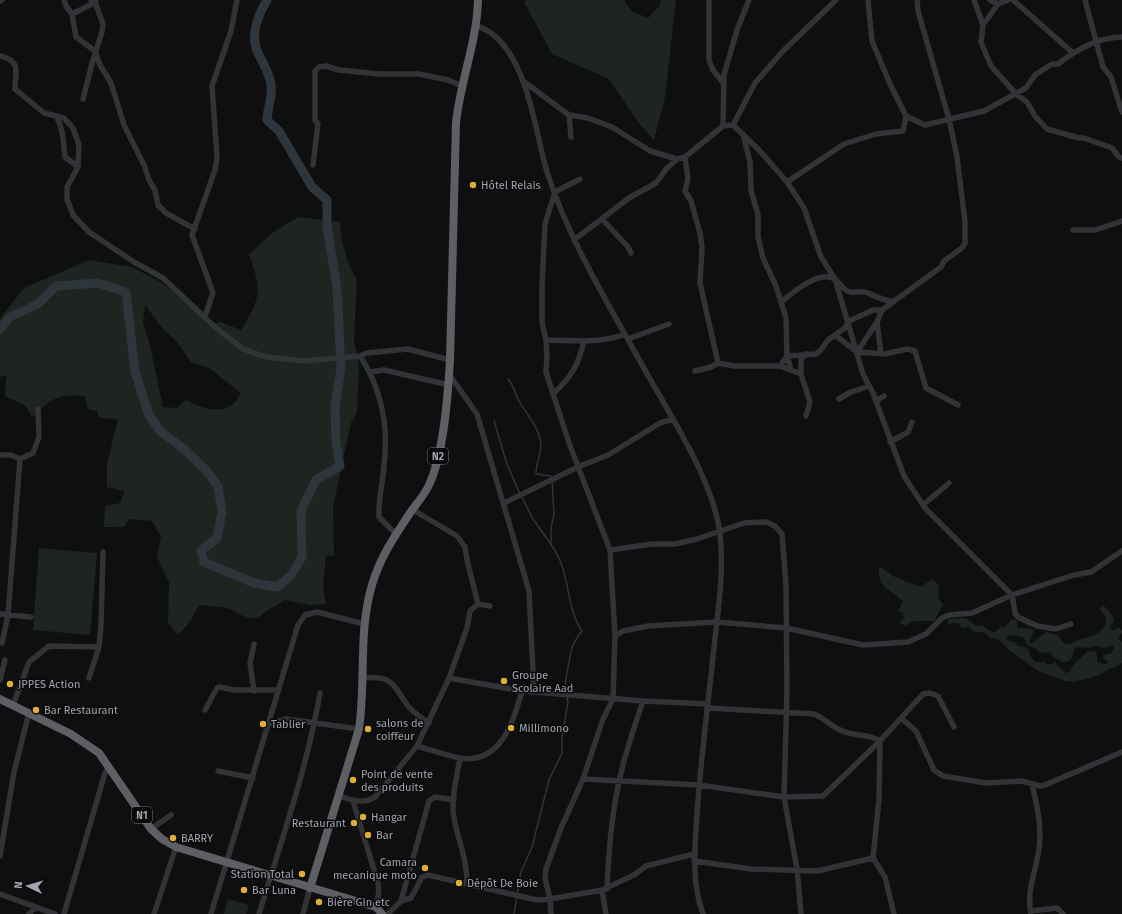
<svg xmlns="http://www.w3.org/2000/svg" width="1122" height="914" font-family="'Fira Sans',sans-serif">
	<rect width="100%" height="100%" fill="#0f0f10"/>
	<!-- green -->
	<path fill="#1e241f" fill-rule="evenodd" d="M527,0H624L631,11L648,18L660,5L661,0H676L665,97L654,140L638,122L609,79L552,54L524,2Z
		M298,217L340,222L342,241L348,263L357,280L354,339L359,367L357,412L351,423L333,507L334,556L326,555L323,586L326,604L310,605L285,600C275,607 266,609 258,618C243,620 235,609 222,607C215,606 207,606 199,605L189,623L178,635L168,623L169,582L157,557L161,537L152,521L130,519L123,527H104L105,506L120,503L125,491L107,487V464L118,419L99,418L97,411L88,409L85,396C56,394 53,398 32,417L26,406L5,396L6,376L0,377V319L5,312L24,288L89,260L132,267L162,283L200,313L211,325L220,322L241,330C261,298 262,290 249,254L272,233ZM145,305L162,328L177,342L191,362L209,368L241,393C239,396 237,401 234,403C221,416 199,407 186,400L177,408L163,407L150,345L143,322Z
		M39,548L97,553L90,635L33,630Z
		M879,566L893,576L920,587L933,579L939,587L938,597L943,605L934,621H913L905,626L900,623L904,617L902,612L898,611L903,602C891,588 877,590 879,566Z
		M1102,605C1107,607 1114,616 1114,622L1110,627L1111,630H1115L1117,627L1122,630V633L1118,638L1122,642V663L1094,677L1073,682L1065,681L1040,672L1010,651L998,639L990,638L984,632H974L968,627L963,628L957,623L949,624L947,623L948,619L966,618L975,625L983,626L992,632H995L1001,627H1005L1011,620L1014,619L1017,621V628L1032,629L1034,632L1029,641L1031,644L1046,632L1059,636L1062,642C1070,647 1072,642 1079,640C1090,636 1107,634 1106,618L1100,609ZM1009,635L1023,637C1027,642 1026,648 1035,648L1040,653L1051,652L1052,656L1064,663C1070,661 1075,656 1074,649L1077,647L1089,648L1096,646L1103,648L1114,645V649L1110,654L1103,655V658L1109,662L1106,664L1098,663L1096,652L1088,651L1075,663L1069,672L1065,673L1055,662L1048,665L1045,662H1035L1030,656L1028,648L1018,646L1016,643L1005,639Z
		M228,899L249,905L246,914H224Z"/>
	<g fill="none" stroke-linecap="round" stroke-linejoin="round">
		<!-- stream -->
		<path stroke="#2e353b" stroke-width="1.5" d="M508,379C515,387 514,392 519,401C527,415 541,429 541,447C540,456 536,465 536,474L551,476V478
			M494,421L507,464L520,494
			M522,497C526,505 529,512 533,519C542,532 552,544 559,558C570,582 567,609 582,631C571,645 571,650 568,668C566,678 564,683 566,693
			M551,543V528L554,514L552,481
			M514,914L521,872L532,847L549,780L562,753V738L568,702L567,697"/>
		<!-- river -->
		<path stroke="#2e353b" stroke-width="9" d="M0,329L10,317L38,304L56,286L98,283L126,292L135,371L148,413L160,431L184,449L205,469L218,486L222,512L217,538L201,551L204,562L254,583L278,587L291,575L302,557L301,511L316,480L340,466L336,443L335,405L341,368L337,288L327,227V200L312,187L279,131L267,120C267,108 273,98 271,84C269,73 263,63 258,53C250,36 258,15 267,0"/>
		<!-- minor -->
		<path stroke="#323337" stroke-width="5.5" d="M64,0L66,6L72,14L76,37L95,51L100,65L111,83L124,125L144,165L149,180L155,190L158,205L166,213L195,229
			M709,0V60L713,70L724,84
			M868,0L872,41L890,84L906,116L925,125L984,111L1026,88L1035,75L1052,64H1058C1076,50 1098,37 1122,37
			M974,0L983,25L981,42L991,66L1016,94L1027,102L1035,116L1047,129L1079,138H1084L1112,148L1119,157L1122,158
			M990,0L998,4L1008,0
			M1013,0L1073,53
			M1085,0L1103,67L1111,77L1122,112
			M0,1L2,0
			M72,14L92,4L96,0
			M983,25L998,4
			M476,26C511,35 527,87 534,119C539,137 542,157 548,175C571,245 611,308 646,372C672,418 713,481 720,533C724,567 719,604 715,638C709,697 701,755 697,814C695,848 691,881 703,914
			M0,56C22,62 15,71 15,89L44,113L64,118L73,128L79,145L78,167L67,187V199L73,215L89,232L134,262L163,278L215,327L243,349L266,357L304,361L360,356L367,353L408,349L450,360
			M523,81L569,115L588,118L612,127L650,151L677,159
			M83,99L93,60L102,32L103,24L95,2L91,0
			M569,115L571,137
			M56,116C64,130 63,142 65,157L78,167
			M733,125L760,151L787,182L804,208L821,257L835,279L863,374L873,393L904,476L925,508L1012,595L1015,613L1018,617L1037,626L1056,629L1071,624
			M723,126L724,75L737,30L749,0
			M743,134L750,162L751,190L758,215V237L763,258L776,286L786,318L787,356L816,354L820,351L828,340L845,328L849,321L873,310H882
			M685,157L688,179L685,191L691,201L700,233L702,247L700,283L718,363
			M313,165L318,124L315,120V71L319,67L326,66L339,70L378,74H419L448,80L462,86
			M580,179L555,192L545,224L542,286V322L546,340L547,358L546,372L569,443L610,550L615,636
			M787,182L844,144L876,134L903,131L906,116
			M602,219L628,247L631,253
			M1073,230H1095L1122,221
			M574,240L629,198L656,183L666,169L677,159L685,157L723,126L733,125L755,83L783,51L836,0
			M781,302C792,293 821,268 836,280C840,284 843,290 850,292C856,293 862,290 868,293C877,297 885,301 894,302
			M205,316L213,293L192,235L215,170L217,157L212,86L231,31L237,0
			M835,335L857,352L885,354L907,349L915,351L926,388L958,405
			M628,339L669,324
			M546,340C571,340 601,344 625,334
			M857,352L877,322
			M806,354L801,360V374L810,402L806,416
			M881,354L877,322L882,310L941,267L944,261L962,248L965,243V222L957,157L949,119L918,11L917,0
			M360,356C382,390 389,425 384,465C383,482 378,500 379,517L396,534
			M791,370L787,356L780,366L801,374
			M695,371L711,367L718,363L734,366H780
			M370,372L384,370L449,385
			M449,374L477,414L529,591L534,692
			M553,394C572,376 578,366 584,341
			M839,399L851,392L869,386
			M876,401L884,396
			M890,442L908,432L912,422
			M0,455H11L20,459L33,453L39,437L38,409
			M504,503L578,467L608,455L660,423L673,419
			M923,505L949,483
			M413,510L457,536L465,547L467,560L478,604
			M610,550L652,544H675L697,539L744,523L766,522L775,526L782,534L786,585L787,690L784,797L797,869L801,914
			M0,614L31,617
			M2,643L8,615L20,459
			M254,644L250,663L254,691
			M89,678L99,647L101,625L103,552
			M363,678C368,678 374,677 379,678C395,679 400,697 409,707C415,714 421,718 429,723
			M449,678L467,628L470,611L478,604L490,606
			M0,680L5,660
			M13,705L29,662L49,646L99,647
			M205,710L217,688L220,687L234,690H279
			M901,718L916,731L934,770L943,776L986,783L1022,781L1040,786L1045,785L1122,752
			M268,724L286,719L359,729
			M417,746C431,750 445,755 459,758C501,765 513,722 522,691
			M460,758C457,775 452,794 453,811C456,837 467,855 467,884
			M218,771L253,778
			M583,779L699,785L784,797L823,796L880,741L923,694L930,693L938,696L954,727
			M340,796C351,800 365,805 376,796L417,746L449,678L522,691L643,701L708,704
			M353,801L378,883L379,891L376,907
			M151,829L171,815
			M0,856L14,772L29,713
			M873,858L885,877L894,914
			M694,861L751,869L817,871L873,858L879,799L880,741C868,733 853,737 840,730C831,726 824,718 814,714L708,708
			M607,889C609,843 613,798 626,754C631,736 637,719 643,701
			M602,890L606,914
			M0,894L55,914
			M401,901L429,801L435,797L454,800
			M1031,911L1057,908L1063,914
			M29,914L36,907
			M64,914L105,773L109,766
			M154,914L176,847
			M211,914L298,625L305,615L317,612L364,624
			M259,914C281,841 307,769 320,693
			M303,914L310,888
			M388,914L401,901L411,898L422,877L428,875L528,898L538,900L550,899L602,890L634,875L646,866L694,854
			M551,914L550,899L545,878L546,869L561,828L583,779L603,719L613,699L615,636L623,631L648,626L717,622L786,628L863,645L908,642L926,634L942,618L949,615L972,613L1012,595L1074,575L1091,572L1122,551
			M1031,914C1026,891 1036,871 1039,849C1042,827 1037,805 1032,784"/>
		<!-- highway -->
		<path stroke="#5d5f65" stroke-width="8" d="M0,699L71,734L99,753L151,829L162,839L176,847L376,907L382,914
			M310,888L359,729C366,682 358,632 372,585C380,557 396,534 412,510C418,502 425,494 429,485C444,453 448,396 450,360L456,123C460,82 477,42 478,0"/>
	</g>
	<!-- markers -->
	<g fill="#deae39" stroke="#0a0a0b" stroke-width="1.5">
		<circle cx="473" cy="185" r="4"/>
		<circle cx="504" cy="681" r="4"/>
		<circle cx="10" cy="684" r="4"/>
		<circle cx="36" cy="710" r="4"/>
		<circle cx="263" cy="724" r="4"/>
		<circle cx="511" cy="728" r="4"/>
		<circle cx="368" cy="729" r="4"/>
		<circle cx="353" cy="780" r="4"/>
		<circle cx="363" cy="817" r="4"/>
		<circle cx="354" cy="823" r="4"/>
		<circle cx="368" cy="835" r="4"/>
		<circle cx="173" cy="838" r="4"/>
		<circle cx="425" cy="868" r="4"/>
		<circle cx="302" cy="874" r="4"/>
		<circle cx="459" cy="883" r="4"/>
		<circle cx="244" cy="890" r="4"/>
		<circle cx="319" cy="902" r="4"/>
	</g>
	<g text-anchor="middle" stroke-width="3" stroke-linejoin="round" paint-order="stroke">
		<!-- shield labels -->
		<g fill="#0a0a0b" stroke="#74767e" stroke-width="1">
			<rect x="428" y="448" width="20" height="16" rx="3"/>
			<rect x="132" y="807" width="20" height="16" rx="3"/>
		</g>
		<g font-size="10" font-weight="bold" fill="#a1a5b0">
			<text x="438" y="460">N2</text>
			<text x="142" y="819">N1</text>
		</g>
		<!-- poi labels -->
		<g font-size="11" fill="#a1a5b0" stroke="#0a0a0b" text-anchor="start">
			<text x="481" y="189">Hôtel Relais</text>
			<text x="512" y="679">Groupe<tspan x="512" dy="13">Scolaire Aad</tspan></text>
			<text x="18" y="688">JPPES Action</text>
			<text x="44" y="714">Bar Restaurant</text>
			<text x="376" y="727">salons de<tspan x="376" dy="13">coiffeur</tspan></text>
			<text x="271" y="728">Tablier</text>
			<text x="519" y="732">Millimono</text>
			<text x="361" y="778">Point de vente<tspan x="361" dy="13">des produits</tspan></text>
			<text x="371" y="821">Hangar</text>
			<text x="346" y="827" text-anchor="end">Restaurant</text>
			<text x="376" y="839">Bar</text>
			<text x="181" y="842">BARRY</text>
			<text x="417" y="866" text-anchor="end">Camara<tspan x="417" dy="13">mecanique moto</tspan></text>
			<text x="294" y="878" text-anchor="end">Station Total</text>
			<text x="467" y="887">Dépôt De Boie</text>
			<text x="252" y="894">Bar Luna</text>
			<text x="327" y="906">Bière Gin etc</text>
		</g>
	</g>
	<!-- north arrow -->
	<g transform="translate(28 886) rotate(275)" stroke="#0a0a0b" stroke-width="3" paint-order="stroke">
	<path d="M0-3L7 15L0 10L-7 15Z" fill="#a1a5b0"/>
	<text y="-6" font-size="11" font-weight="bold" text-anchor="middle" fill="#a1a5b0">N</text>
	</g>
</svg>
